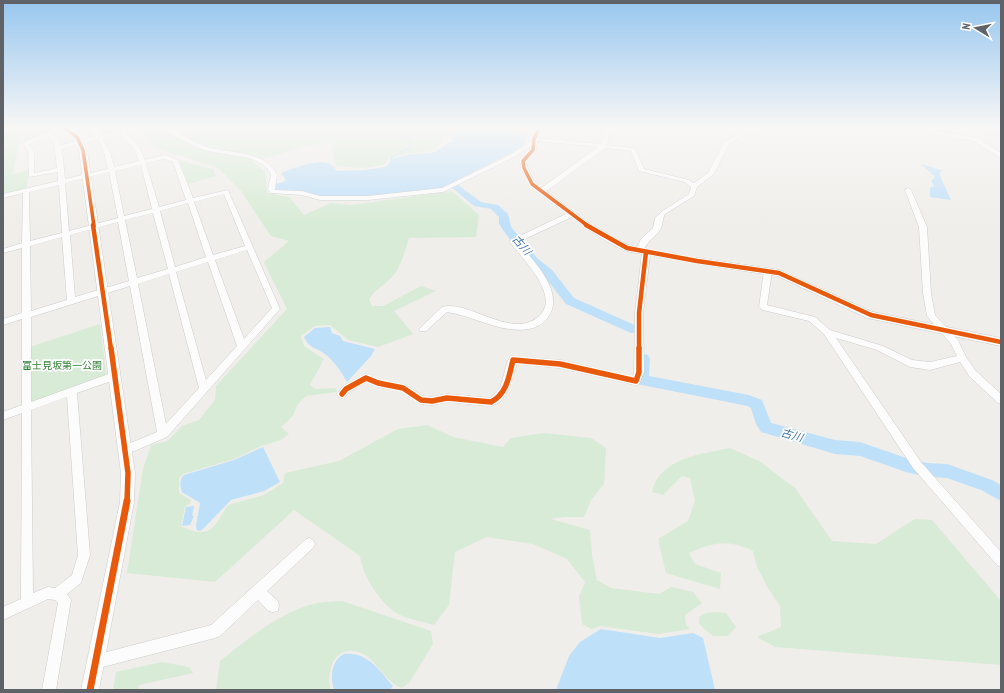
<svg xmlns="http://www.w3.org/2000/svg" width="1004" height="693" font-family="'PT Sans Narrow','Noto Sans JP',sans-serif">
	<rect width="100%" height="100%" fill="#efeeea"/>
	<!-- green -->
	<path fill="#d8ebd6" d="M3,127H29L22,129L13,172L11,175L28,170L27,188L3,194V185L5,182L3,181Z
		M140,127H458L434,150L390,157L383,165L363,168L336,166L331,142L300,148L253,162L265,171L267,193L289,197L304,215L331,203L352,205L452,191L479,215L476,237L409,238C404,253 401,269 389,280C381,287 375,290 369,299L372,306H383L421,286L436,291L394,311L413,334L378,347L348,340L330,325L315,326L301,336L304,346L324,359L310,385L315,389L336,388L337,392L306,396L297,405L293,416L281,427L289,434L281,440L261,446L234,459L183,474L179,478V493L191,500L190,503L185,507L181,526C211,541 214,527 228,505L264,495L283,483L285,473L339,461L398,429L427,425L453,437L503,447L511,438L544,433L591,438L606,448L604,484L591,500L584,517H564L551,519L590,530L592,556L597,580L611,588L659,594L671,587L693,592L702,603L685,615L686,625L690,629L658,634L600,626L591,629L582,624L579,597L585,582L567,559L533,544L487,537L455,552L449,605L434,625C422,621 405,619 395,612C379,601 362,575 360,556L294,510L215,582L127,573L143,469L151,445L168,441L182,426L199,420L215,400L216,386L287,309L264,262L289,241L271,236L241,191L218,168L156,148Z
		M927,127H1001V137L948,127L944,133Z
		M44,129L55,131L24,142L26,130Z
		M179,160L213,169L216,176L188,184Z
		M100,324L106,375L103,378L35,402L31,401L30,347Z
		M730,448L759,461L796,489L832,541L876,544L915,519L932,520L1001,601V665L775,647L757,637L781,627L780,606L768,588L757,567L753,551C728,539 713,542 689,553L695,564L721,573L720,589L666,573L658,539L688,521L695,501L690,478L682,476L663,495L652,492C659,458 702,454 730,448Z
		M342,601L431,631L433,644L409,683L402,688C381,681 373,647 347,651C339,653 334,658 332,665C329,673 328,682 331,690H216L220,661C248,639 281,611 317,603C325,602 334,601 342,601Z
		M715,612L726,613L736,627L728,636H713L699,624V617L706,613Z
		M162,662L189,667L193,673L139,685L138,690H113L116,672Z"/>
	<!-- water -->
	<path fill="#bfe0f9" d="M460,127H502L527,136L523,146L517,150L442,188L375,196L322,197L275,190L274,188L275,184L281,183L286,180L281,173C293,169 316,159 328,163C331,164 335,168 337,171C346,171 383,170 388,165C390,163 390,161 391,159L407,155L435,152L452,141L453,135Z
		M921,164L944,171L940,172V176L951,200L930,197V188L934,186L931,181L935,177Z
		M330,327L332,333L340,336L343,341L375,349L371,356L347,382C341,371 335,362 325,354C315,347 310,349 304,337L315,328Z
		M263,447L280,482L264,491L231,500L204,528L200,531L197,530L196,526L200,503L182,492C180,486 179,480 184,475L234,460Z
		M194,506L192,516H194L190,525L182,526L186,507Z
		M601,629L660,638L693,633L703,638L715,690H556L569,656L580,642Z
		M344,654C367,651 380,671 393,686L390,690H334C330,677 331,661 344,654Z"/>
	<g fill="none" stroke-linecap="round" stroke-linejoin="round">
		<!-- stream -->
		<path stroke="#bfe0f9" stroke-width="1.5" d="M392,162L391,158L412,146L409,139L397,134"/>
		<!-- river -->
		<path fill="#bfe0f9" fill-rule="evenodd" d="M453,181L481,202L498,205L508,214L511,227L537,258L552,270L574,298L639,327L641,330L639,333H631L566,304L544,276L529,264L503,230L499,223V217L491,209L474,206L450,186L448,184L450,182Z
			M643,354L648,355L650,359L649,376L749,395L762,400L771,423L835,440L860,442L906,458L927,463L947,464L992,480L1001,485V501L981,490L947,478L927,477L906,472L860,456L835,454L761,432L756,424L751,408L748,406L637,384C634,377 635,362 638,355Z"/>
		<!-- minor casing -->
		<g stroke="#cbcccc" stroke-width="1">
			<path id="minor" d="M88,127H94L101,135L123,130L140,148L145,160L164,155L178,160L193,198L228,190L280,309L167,437L125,455L121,453L120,450L121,447L157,432L130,286L31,317V402L114,372L117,373L119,376L117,379L77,393L90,555L81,583L67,594L71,600L56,690H42L58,603L55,600L48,599L3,620V607L21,599L22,413L3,420V412L22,405V319L3,325V319L22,313V248L3,253V249L22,243L23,193L3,198V194L58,181V172L29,177L28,151L23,143L24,142L49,132L59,140L61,145L96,136ZM120,133L135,150L139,161L114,167L110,152L103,138ZM48,136L54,142L57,168L34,173V151L29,144ZM98,139L104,152L108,169L65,179L62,149ZM164,159L173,162L186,200L159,207L146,163ZM141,165L152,209L124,216L115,171ZM109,172L118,218L69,231L65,183ZM59,185L62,233L30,241L29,192ZM224,194L245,246L213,255L194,202ZM188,203L206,257L175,267L160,211ZM153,213L168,269L137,278L125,220ZM118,222L129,281L75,297L70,235ZM62,237L67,300L31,311L30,246ZM247,250L272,308L244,339L215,260ZM208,262L237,346L206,380L176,272ZM169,274L199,388L166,424L138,284ZM67,397L78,555L72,575L55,588L48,587L33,593L31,410Z
				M164,127H170C181,135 195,143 208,147C233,155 262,149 277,174L275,190L302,191L320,196H368L442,188L508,156L531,141L537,127H543L538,138L601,144L604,127H610L607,145L635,148L644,169L689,180L694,183L708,173L724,142L750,127H757L729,144L714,174L697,187L694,196L665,214C662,219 663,226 660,230C655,237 648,241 644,249L697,259L701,261L697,263L650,255L643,313L644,372L639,384L636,385L560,368L517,364L507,393L500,402L491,406L447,402L432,405L421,404L401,391L378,387L366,382L349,392L345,397L342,398L339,397L337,394L343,386L366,374L379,380L406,385L423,396L432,397L447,394L490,398L500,388L508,360L510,358L513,357L560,360L633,377L634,372L635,313L642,253C620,255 590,230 572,217L518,242C534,262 568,294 546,320C537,330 521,331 509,329C487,326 468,315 447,312L426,331H420L419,329L442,307C469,299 515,343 541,314C559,294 521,257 509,241L568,213L530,185L521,168L520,161L530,150V147L512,158L443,192L368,200H320L302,195L271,193L268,190L271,174C258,152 226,157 205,150C192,146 173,137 164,127ZM537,141L598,147L541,188C533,181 528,172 526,161L536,150ZM605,148L631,151L639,171L685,182L691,187L689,194L661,212L655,218L653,228L641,239L637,247C608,242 570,209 546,191Z
				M922,127H929L941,132L978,138L1001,153V158L974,141L938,135Z
				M908,188L911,190L927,227L931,293L935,315L958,340L966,357L976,371L1001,394V404L998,403L970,377L960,362L930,370L910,367L877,350L836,338L921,462L1001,552V567L997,565L913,468L824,334L809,321L763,310L759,307L764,271L768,268L772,271L767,305L815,317L830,330L883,346L912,360L930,362L957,356L951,344L927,316L923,293L919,227L905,190Z
				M309,538L313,540L315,544L313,548L267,591L278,601L279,606L278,611L273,612L268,611L258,600L220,636L215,638L95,669L90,667L88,662L90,657L95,655L211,625L305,540Z"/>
		</g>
		<!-- tertiary casing -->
		<g stroke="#cbcccc" stroke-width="1">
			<path id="tertiary" d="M60,127C75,127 81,137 87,150L135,473L134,502L99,690H81L120,502L121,473L79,150L74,138Z
				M697,258L779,270L873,312L1001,338V346L867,318L777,276L694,263L692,261Z"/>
		</g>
		<!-- minor -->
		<use href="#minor" fill="#fdfcfc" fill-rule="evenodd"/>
		<!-- tertiary -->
		<use href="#tertiary" fill="#fdfcfc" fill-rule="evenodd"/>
		<!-- cycleway-far3 casing -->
		<g stroke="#fff" stroke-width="5.5">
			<path id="cycleway-far3" d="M63,127L77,137L83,150L94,226
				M540,127L534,139L533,150L523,161L524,168L532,184L588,226"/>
		</g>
		<!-- cycleway-far2 casing -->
		<g stroke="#fff" stroke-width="6">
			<path id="cycleway-far2" d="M93,225L111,349
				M586,225L627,248L697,261L779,273L871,315L1001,342
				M639,349V313L646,252"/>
		</g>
		<!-- cycleway-far1 casing -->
		<g stroke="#fff" stroke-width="8">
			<path id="cycleway-far1" d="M111,348L128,473L127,502
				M342,394L346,389L366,378L378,383L403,388L421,400L432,401L447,398L491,402C507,394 509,376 513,360L560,364L636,381L639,372V348"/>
		</g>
		<!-- cycleway casing -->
		<g stroke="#fff" stroke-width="10">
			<path id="cycleway" d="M90,690L127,501"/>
		</g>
		<!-- cycleway-far3 -->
		<use href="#cycleway-far3" stroke="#e8590c" stroke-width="3.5"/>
		<!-- cycleway-far2 -->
		<use href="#cycleway-far2" stroke="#e8590c" stroke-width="4.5"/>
		<!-- cycleway-far1 -->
		<use href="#cycleway-far1" stroke="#e8590c" stroke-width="5.5"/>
		<!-- cycleway -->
		<use href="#cycleway" stroke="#e8590c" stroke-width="7"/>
	</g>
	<!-- sky -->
	<linearGradient id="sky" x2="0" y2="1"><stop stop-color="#97c6ef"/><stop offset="0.57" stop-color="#f8f7f6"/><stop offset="1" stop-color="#f8f7f6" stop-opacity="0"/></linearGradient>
	<rect width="1004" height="224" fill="url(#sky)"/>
	<g text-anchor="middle" stroke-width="3.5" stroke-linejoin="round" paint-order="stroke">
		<!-- park labels -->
		<g font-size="10" fill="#348238" stroke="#fff">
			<text x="62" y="369">富士見坂第一公園</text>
		</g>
		<!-- water labels -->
		<g font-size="11" font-style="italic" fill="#4174aa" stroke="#fff">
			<text transform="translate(522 245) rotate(49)" y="4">古川</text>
			<text transform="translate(792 435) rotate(16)" y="4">古川</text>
		</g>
	</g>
	<!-- border -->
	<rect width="1004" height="693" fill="none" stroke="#5f6368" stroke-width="8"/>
	<!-- north arrow -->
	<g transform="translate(976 28) rotate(280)" stroke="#ffffff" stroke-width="3" paint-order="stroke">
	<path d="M0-3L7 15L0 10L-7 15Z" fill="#5f6368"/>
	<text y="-6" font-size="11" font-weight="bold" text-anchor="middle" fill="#5f6368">N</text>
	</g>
</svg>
